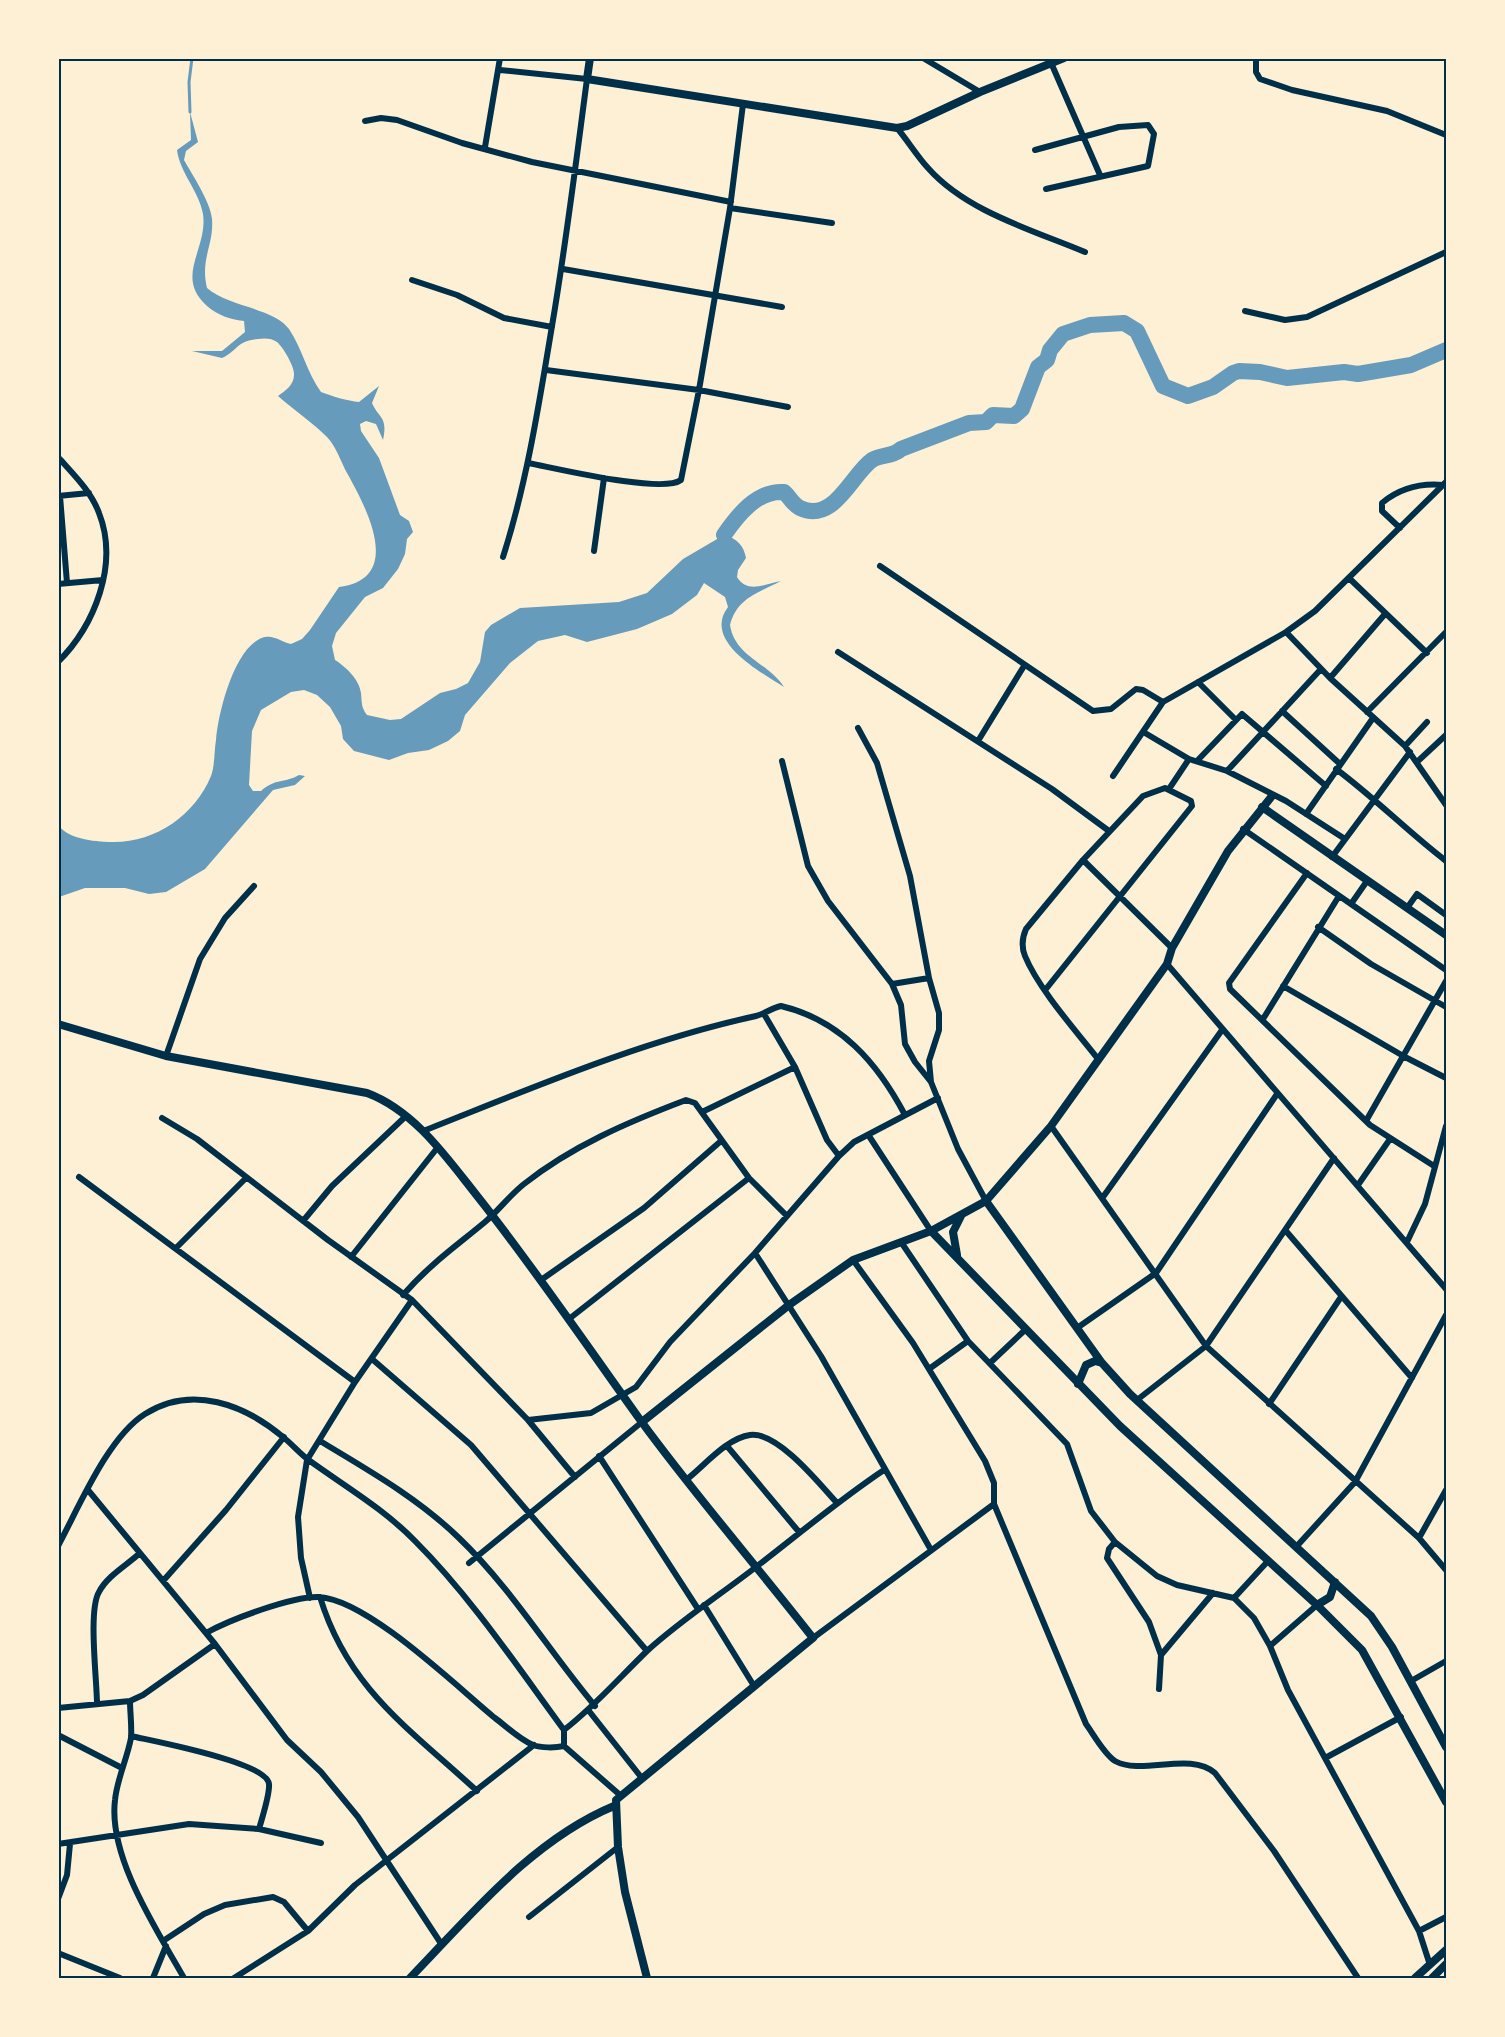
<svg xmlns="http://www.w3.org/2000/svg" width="1505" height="2037" font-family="'Titillium Web',sans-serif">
	<rect width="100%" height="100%" fill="#fdf0d5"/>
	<!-- water -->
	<path fill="#669bbc" d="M190,112L198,142L186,151L184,160C192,174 211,203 212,219C214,246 200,258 207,288C229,307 274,308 289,329C302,348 307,373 321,392C331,396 348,401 359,402L379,386L372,403C379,419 388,416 383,440L376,424L366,421L360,424L361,431L379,458L400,515L409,521L413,532L407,539L405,554L398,569L383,588L365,597L336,633L332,646L335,660C346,667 359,679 361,693C362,703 361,707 367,715L390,720L401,719L440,693L456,689L468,683L480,662L485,632L491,625L520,608L619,602L647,593L683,559L724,535C737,538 744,546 746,558L738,570L737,577C747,594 765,584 781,581C758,593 737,598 730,625C735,657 769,663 784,687C761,672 702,641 728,607L725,597L704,583L697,595L672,614L637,629L587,642L565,635L538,641L510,663L465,715L460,731L448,741L429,750L408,753L389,760L354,751L343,739L341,726L330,707L317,695L304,690L291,692L261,710L252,731L249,785L253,791H261C275,778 286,783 299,775L305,776L295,785L273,790L205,869L166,892L149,894L125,888H85L59,897V826C70,840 98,842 114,842C156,842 195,815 211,776C215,765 214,752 216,740C218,713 235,644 265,637C274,635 282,642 291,644L302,639L310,630L339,587C405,579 366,507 347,473C341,462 336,446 327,437C312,422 294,410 278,396C285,391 294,385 294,375C295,367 283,347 277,342C272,338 264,338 258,339C238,340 238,350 222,358L192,351H222L245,332L244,321C229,319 219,316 207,306C174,276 208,250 203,214C199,191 180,173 177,150L191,140Z"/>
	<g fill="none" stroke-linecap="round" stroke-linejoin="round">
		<!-- stream -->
		<path stroke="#669bbc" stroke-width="3" d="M190,112L189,82L192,58"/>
		<!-- river -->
		<path stroke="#669bbc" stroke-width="16" d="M724,535C737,516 757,490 784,492C790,497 792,504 800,508C834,524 851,475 872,460C881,454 893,457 901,449L969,423L986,422L993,415L1014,416L1022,409L1038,367L1047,360L1050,350L1063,334L1090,325L1124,323L1137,331L1163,386L1188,396L1213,387L1233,373L1239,371L1260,372L1287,378L1344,372L1358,374L1411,365L1446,350"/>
		<!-- minor -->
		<path stroke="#003049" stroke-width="6" d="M923,58L980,92
			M1256,58V72L1260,79L1292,90L1387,111L1446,135
			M1052,65L1100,175
			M500,70L587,79C576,162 566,244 552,326C539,404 527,482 503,557
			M365,121L381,118L397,120L462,143L532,162L731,202
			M897,128C908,141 917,156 928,168C967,212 1033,230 1085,252
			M485,147L500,58
			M1035,150L1119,127L1148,125L1154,134L1148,166L1046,189
			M730,208L832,223
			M563,269L782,307
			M412,280L457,295L504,318L552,327
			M1245,311L1285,320L1307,317L1446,252
			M546,370L699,390L788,407
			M58,457C73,474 91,491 99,513C119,564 95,625 58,662
			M528,463C555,468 662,494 681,480L699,390L730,208L743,104
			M58,496L89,493
			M60,496L67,583
			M1400,528L1382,511V503C1400,488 1420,483 1443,485
			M594,551L604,478
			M880,566L1093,711L1111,709L1136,689L1143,690L1163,702
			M1350,579L1427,653
			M58,584L103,580
			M1286,632L1330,678L1405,746L1446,805
			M838,652L1052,789L1109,831
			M1330,678L1385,614
			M1198,682L1235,719
			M1282,711L1340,764
			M1367,712L1446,632
			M858,728L877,763L910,876L929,978L939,1013V1030L929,1061L931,1082
			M1145,733L1189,759L1227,771L1286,801L1345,839
			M978,741L1024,666
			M1405,746L1427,722
			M782,761L808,866L828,901L892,984L901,1005L905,1044L915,1062L931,1082L958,1149L986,1201
			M1197,761L1242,714L1326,786
			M1417,762L1446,735
			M1336,769C1375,798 1408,832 1446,861
			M1227,771L1321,669
			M1113,776L1163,702L1286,632L1315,611L1446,482
			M1169,789L1189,759
			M1306,814L1373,718
			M1243,829L1446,970
			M1332,857L1410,752
			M1083,860L1172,948
			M1307,873L1229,983L1230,989L1370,1125L1434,1166
			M1351,904L1367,881
			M1407,908L1417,894L1446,915
			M1318,927L1371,964L1446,1007
			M1167,964L1446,1289
			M892,984L929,978
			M1283,986L1405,1057L1446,1078
			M1046,989L1192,806L1191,801L1165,788L1143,796L1083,860L1026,929C1022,938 1021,946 1025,956C1038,988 1076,1031 1098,1059
			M764,1014L795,1067L827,1140L839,1156
			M1263,1019L1339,896
			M166,1056L200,959L225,918L254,886
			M702,1112L795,1067
			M162,1118L197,1139L328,1240L412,1300L528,1420L575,1477
			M1366,1121L1446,981
			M1051,1126L1206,1346L1419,1538L1446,1570
			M423,1131C532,1088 641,1041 756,1016C765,1014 771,1008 781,1006C840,1020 877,1062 905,1115
			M869,1136L931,1231
			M79,1177L355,1382
			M1358,1185L1390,1139
			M1103,1197L1222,1030
			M303,1221L332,1186L406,1116
			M1286,1231L1412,1378
			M901,1242L968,1341L1067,1444L1091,1511L1115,1542L1157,1576L1177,1585L1234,1598L1254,1618L1270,1646L1288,1690L1419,1931L1430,1965
			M1407,1242L1425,1204L1446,1126
			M176,1248L246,1178
			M755,1253L821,1356L931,1550
			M351,1257L438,1147
			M853,1260L913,1343L985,1461L994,1483V1504L1086,1724C1094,1735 1104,1754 1115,1761C1142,1776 1190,1751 1215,1773L1274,1851L1358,1978
			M541,1280L644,1208L721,1141
			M403,1295C430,1264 455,1247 485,1222C499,1210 510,1195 524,1184C572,1146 628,1122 686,1100L695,1103L749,1178L787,1216
			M569,1319L749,1178
			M1077,1328L1156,1273L1277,1094
			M372,1359L471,1445L647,1651
			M990,1363L1026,1329
			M929,1369L968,1341
			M1137,1400L1206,1346L1334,1158
			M1269,1404L1341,1297
			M528,1420L591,1413L636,1387L670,1342L755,1253L839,1156L854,1142L938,1098
			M320,1441C368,1470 418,1498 459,1538C511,1588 549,1651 595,1706
			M727,1446L799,1532
			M599,1456L698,1609
			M686,1480C704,1466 727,1438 750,1435C777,1431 819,1483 836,1502
			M88,1490L215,1644L287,1740L321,1772L358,1817L442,1945
			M1419,1538L1446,1490
			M1115,1542L1109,1549L1107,1558L1149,1622L1161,1655L1159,1689
			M58,1546C79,1507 108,1437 145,1414C192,1384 245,1405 283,1437C292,1444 300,1454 310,1461C346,1487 384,1509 415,1541C471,1597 517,1666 564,1730V1746
			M1297,1546L1355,1482L1446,1315
			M469,1563L642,1422
			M163,1581L226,1510L284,1437
			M320,1597C348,1689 410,1729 477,1791
			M310,1598L301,1558L298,1517L307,1460L355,1382L412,1300
			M1234,1598L1268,1561
			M704,1605L754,1686
			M206,1633C229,1620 292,1596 319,1597C368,1600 456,1686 495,1718C507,1727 519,1739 533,1745C541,1748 555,1748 564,1746
			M813,1638L994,1504
			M1270,1646L1317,1605
			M1161,1655L1213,1593
			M1411,1681L1446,1661
			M130,1701C130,1712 132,1726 131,1738C127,1759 117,1779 115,1800C108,1857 157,1930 184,1978
			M97,1704C97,1680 88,1610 99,1592C107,1576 127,1565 140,1553
			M58,1708L130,1701L143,1695L215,1644
			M589,1711L641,1777
			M564,1730C595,1706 619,1678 647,1651C681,1620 720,1595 756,1567C799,1534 839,1500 884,1470
			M58,1735L122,1768
			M131,1736C152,1741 267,1762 269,1784C270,1794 262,1818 259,1829
			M564,1746L620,1795
			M1327,1757L1401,1717
			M58,1844L189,1824L259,1829L321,1843
			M58,1899L67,1875L70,1844
			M529,1917L618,1847
			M1419,1931L1446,1917
			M163,1941L204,1914L225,1905L273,1897L284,1902L308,1931
			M58,1953L120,1978
			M153,1978L166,1946
			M234,1978L308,1931L355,1885L534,1745"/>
		<!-- tertiary -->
		<path stroke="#003049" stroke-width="8" d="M590,58L587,79L897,128L907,126L980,92L1064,58
			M1262,807L1446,935
			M58,1024L166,1056L367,1093C415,1111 447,1158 478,1197C535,1269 587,1346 641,1421C695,1495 756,1565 813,1638L616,1800L618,1847L625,1892L647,1978
			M986,1201L1102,1363L1130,1394L1371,1616L1392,1647L1446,1747
			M931,1231L1120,1426L1317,1605L1362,1650L1446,1802
			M957,1255L953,1232L961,1216
			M1078,1384L1086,1365L1095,1361L1102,1363
			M642,1422L789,1305L853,1260L931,1231L986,1201L1051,1126L1167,964L1172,948L1228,851L1272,796
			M1317,1605L1330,1597L1335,1582
			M410,1978C470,1916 532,1840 614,1806
			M1415,1978L1446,1950
			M1432,1978L1446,1964"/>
	</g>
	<!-- border -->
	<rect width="1505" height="2037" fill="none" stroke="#fdf0d5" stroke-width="120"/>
	<rect x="60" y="60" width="1385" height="1917" fill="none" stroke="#003049" stroke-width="2"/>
</svg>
